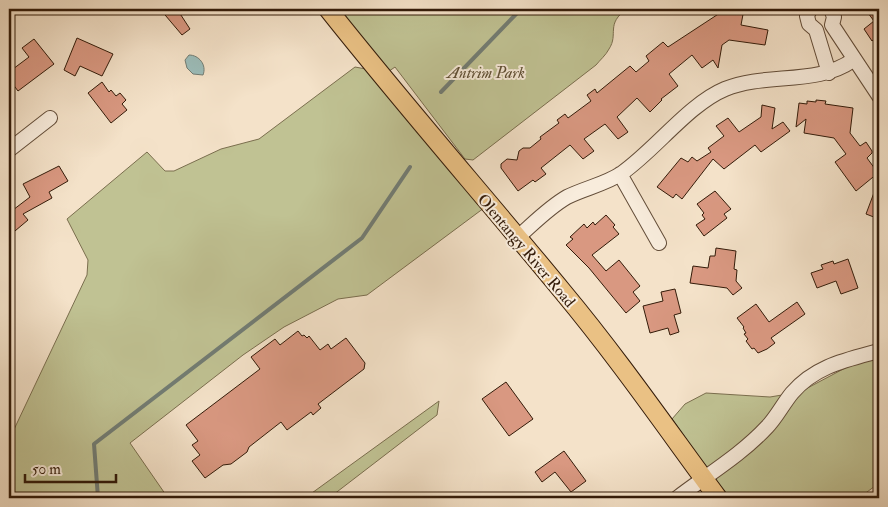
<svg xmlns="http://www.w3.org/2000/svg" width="888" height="507" font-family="'IM FELL Double Pica',serif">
	<rect width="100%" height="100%" fill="#f4e2c9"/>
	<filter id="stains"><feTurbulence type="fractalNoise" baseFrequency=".004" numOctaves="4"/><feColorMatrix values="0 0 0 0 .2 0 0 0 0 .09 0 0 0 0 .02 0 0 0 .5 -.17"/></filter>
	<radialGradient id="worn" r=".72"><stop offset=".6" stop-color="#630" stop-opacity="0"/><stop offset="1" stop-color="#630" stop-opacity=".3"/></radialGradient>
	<!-- green -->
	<path fill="#c0c293" stroke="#7a6e4e" d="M328,9H627C605,24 619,34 609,49C606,55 600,60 596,65L473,160L465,159L395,67L382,76Z
		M355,67L366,69L484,208L367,295L338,299L284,327L243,355L130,443L168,498H9V440L87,275L88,260L67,219L147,152L165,171H174L221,149L259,139Z
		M879,350V483L859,498H728L672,419L685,404L706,393L770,397L800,392Z
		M439,401L437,415L329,498H305Z"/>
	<!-- water -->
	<path fill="#9cbdba" stroke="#727c73" d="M189,55C199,55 207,65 203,75L193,74L187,68L185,60Z"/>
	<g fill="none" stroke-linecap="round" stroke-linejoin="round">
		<!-- stream -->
		<path stroke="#727c73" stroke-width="4" d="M441,92L521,9
			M98,498L94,444L362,238L410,167"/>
	</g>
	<!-- building -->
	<path fill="#d99881" stroke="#331b09" d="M160,9H177L190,29L182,35Z
		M726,9H744L741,25L768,30L765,45L729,40L722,45L718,68L713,60L702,68L692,55L669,74L678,86L661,99L662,100L650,112L637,98L617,117L628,132L618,139L605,124L584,139L594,151L583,159L570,145L541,168L546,174L535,182L533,180L518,191L501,168V164L507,159L517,160L519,151L523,148H530L541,139L540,137L559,123L557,120L565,114L568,118L591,101L587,95L595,89L597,93L630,66L636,72L649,61L646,56L663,42L668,47Z
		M865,9H879V35L872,41L864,29L874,21Z
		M77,38L113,54L102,76L80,66L75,76L64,70Z
		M34,39L54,64L18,91L9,79V72L29,57L22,48Z
		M102,82L109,92L111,90L116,96L120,93L126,100L122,104L127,110L111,123L88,93Z
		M816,100L826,101L825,104L853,108L850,133L860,146L866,142L872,151V153L867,158L878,173L856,191L835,162L846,154L834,138L804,133L806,119L796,127L799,103L807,104V101L816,102Z
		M762,105L775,108L772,129L783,122L790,131L761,152L755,145L724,169L713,159L682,199L676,194L673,198L657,187L681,158L688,162L692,157L697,161L711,152L708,148L724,136L716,126L728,118L739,132L761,117Z
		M59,166L68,181L49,192L52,198L23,214L28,220L9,236V213L30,197L23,184Z
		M878,182H879V219L866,214Z
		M715,191L731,209L724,214L727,218L704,236L696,225L705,219L702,215L704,213L697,204Z
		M606,215L615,225L613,227L619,234L592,255L606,271L619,260L640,286L633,292L640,301L626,313L589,268L566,245L573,239L570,237L584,224L587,228L593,222L595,225Z
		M716,248L736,251L734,269L737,270L736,281L742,288L733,295L727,288L690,283L693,266L708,268L710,256H715Z
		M848,259L858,288L841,294L836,281L817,288L811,273L823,269L821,265L833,261L834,264Z
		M675,289L681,313L674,315L679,332L670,335L668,328L650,333L643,306L663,301L661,292Z
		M797,302L805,314L771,338L775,343L767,349L758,353L754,348L752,349L746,341L748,339L744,334L746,333L743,328L744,327L737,318L756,304L769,322Z
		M298,331L302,336L304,335L307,338L309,336L320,350L328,344L331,349L346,338L365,363L364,369L318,404L321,408L313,415L311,412L287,430L281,422L249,447L247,452L231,464L223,465L205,478L192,461L200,455L192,445L198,441L186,425L260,369L251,357L275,339L280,345Z
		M506,382L533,419L509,436L482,399Z
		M564,451L586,481L571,492L555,472L542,482L535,472Z"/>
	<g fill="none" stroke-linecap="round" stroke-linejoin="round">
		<!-- minor casing -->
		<g stroke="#634d39" stroke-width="16">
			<path id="minor" d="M810,9L807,16L809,24L816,30L829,73
				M831,9L834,17L832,25L879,96
				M9,150L50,118
				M620,174L659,243
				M517,238C533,224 548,208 567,197C585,188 606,184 622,173C656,149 689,104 725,89C766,72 817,86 853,60
				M677,498C707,475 741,455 767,427C776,418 783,404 792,393C815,366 846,360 879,351"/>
		</g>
		<!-- major casing -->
		<g stroke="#331b09" stroke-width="20">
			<path id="major" d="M328,9C404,105 485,197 563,292C618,358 667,429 718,498"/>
		</g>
		<!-- minor -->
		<use href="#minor" stroke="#f8ecdc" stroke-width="14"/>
		<!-- major -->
		<use href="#major" stroke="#eac184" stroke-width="18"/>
	</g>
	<g text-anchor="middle" stroke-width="4" stroke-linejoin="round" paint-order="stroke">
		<!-- park labels -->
		<g font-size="16" font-style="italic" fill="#5d4d32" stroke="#f8ecdc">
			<text x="486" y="78">Antrim Park</text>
		</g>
		<!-- street labels -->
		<g font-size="16" fill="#331b09" stroke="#f8ecdc">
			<text transform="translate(527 250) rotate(50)" y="6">Olentangy River Road</text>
		</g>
	</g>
	<!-- margin -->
	<rect width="888" height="507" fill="none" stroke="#f4e2c9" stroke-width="30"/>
	<rect x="10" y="10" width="868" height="487" fill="none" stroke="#331b09" stroke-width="2.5"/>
	<rect x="15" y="15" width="858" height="477" fill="none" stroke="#331b09"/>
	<!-- scale -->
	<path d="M25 474v8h91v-8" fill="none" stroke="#331b09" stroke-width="2.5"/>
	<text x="32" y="474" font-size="15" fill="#331b09" stroke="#f8ecdc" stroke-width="4" paint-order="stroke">50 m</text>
	<rect width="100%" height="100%" filter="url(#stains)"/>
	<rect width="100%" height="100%" fill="url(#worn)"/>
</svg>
